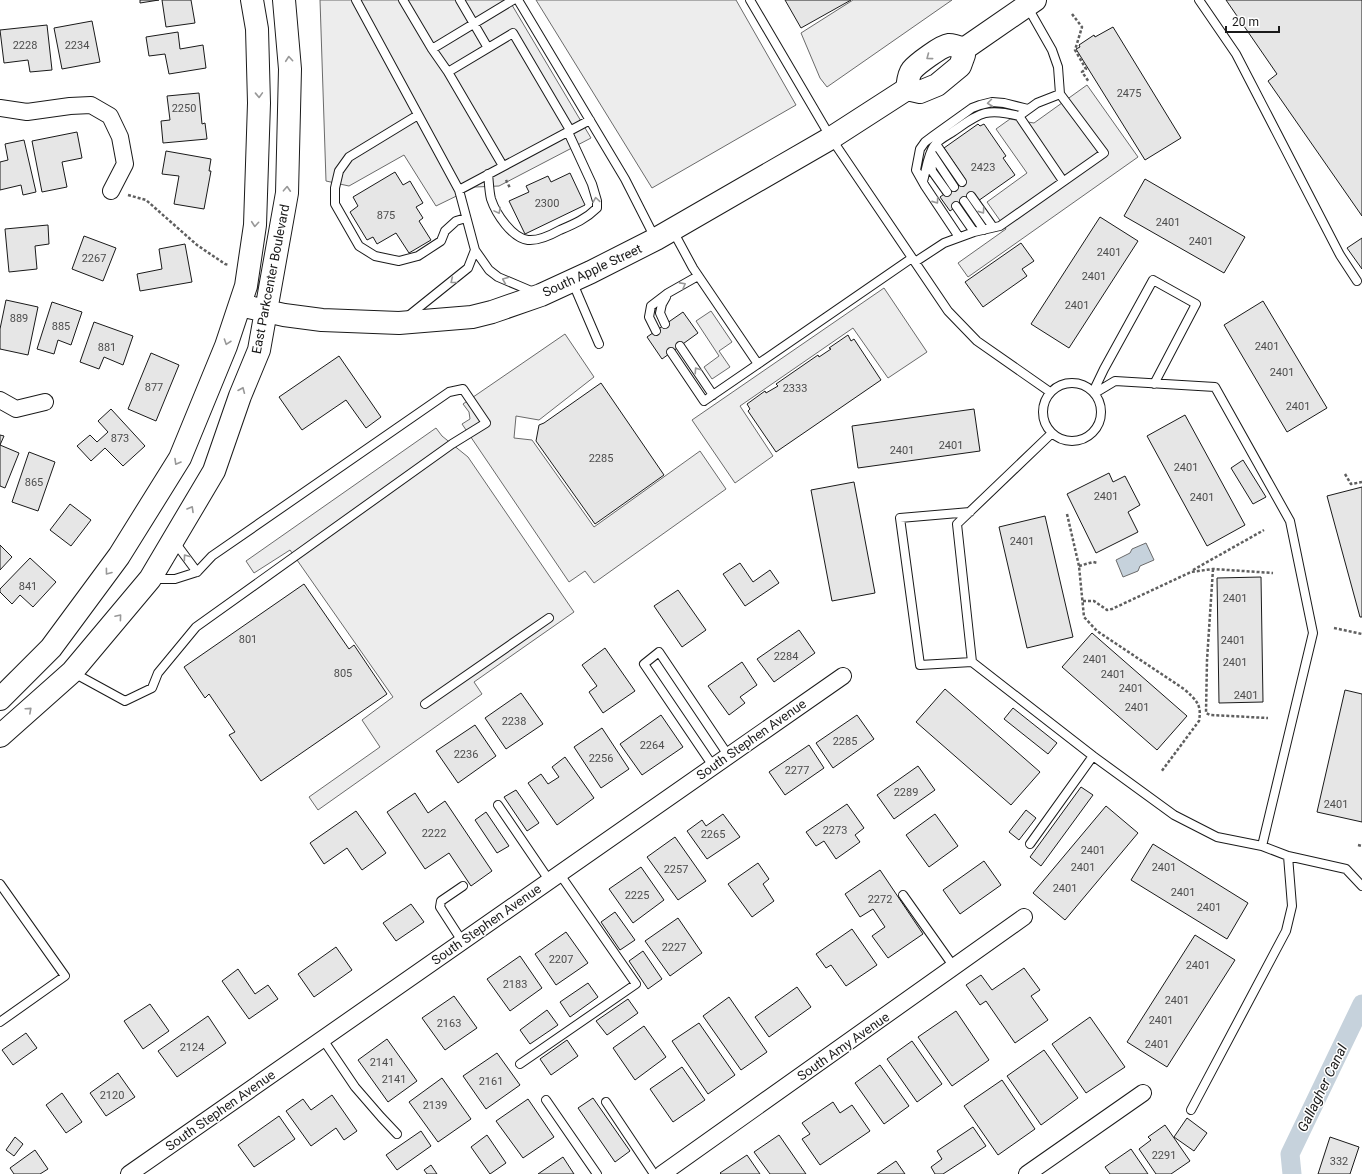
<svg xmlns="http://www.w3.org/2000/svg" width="1362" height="1174" font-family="Roboto,sans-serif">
	<rect width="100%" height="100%" fill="#fff"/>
	<!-- parking -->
	<path fill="#ededed" stroke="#6a6a6a" d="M320,0H509L591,138L499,186L475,187L436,206L404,155L349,186L326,181Z
		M536,0H736L796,105L652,188Z
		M853,0H952L827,87L820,78L801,33Z
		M1087,85L1138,157L968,277L958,263L1006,229L987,202L1027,173L996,129L1010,119L1034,123Z
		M884,288L927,352L888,378L853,328L740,406L773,456L735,483L692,420Z
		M711,311L732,342L719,351L730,367L712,379L704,367L719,356L696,321Z
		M565,334L594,377L539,420L516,416L514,438L532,440L594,527L700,451L726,489L594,583L585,571L569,582L462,424L470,419L469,412L463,404Z
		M436,428L442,436L468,457L574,612L474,682L482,694L318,810L309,797L380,747L362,720L393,697L290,550L254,573L246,561Z"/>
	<!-- water -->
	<path fill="#c6d2dc" stroke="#6a6a6a" d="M1146,543L1154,560L1140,566L1138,571L1123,577L1116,560L1130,553L1132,549Z"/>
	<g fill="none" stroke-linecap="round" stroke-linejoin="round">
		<!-- canal -->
		<path stroke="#c6d2dc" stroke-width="19" d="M1292,1174L1290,1154L1362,1004"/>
	</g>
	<!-- building -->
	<path fill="#e6e6e6" stroke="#1a1a1a" d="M140,0H159L140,3Z
		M162,0H191L195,23L166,27Z
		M785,0H851L801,28Z
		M1226,0H1362V216L1268,81L1277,74Z
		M92,21L100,62L62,69L54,28Z
		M47,25L52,70L30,72L28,60L4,63L0,30Z
		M1113,27L1181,138L1145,160L1076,49L1080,47L1079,45L1094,35L1095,37Z
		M178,32L180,49L203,45L206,68L169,74L165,54L149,56L146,37Z
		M199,93L202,124L205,123L207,139L163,143L161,121L170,120L167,96Z
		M978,124L980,126L984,124L1006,156L1003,158L1015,175L978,201L974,194L950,211L940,197L965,179L944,148Z
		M77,132L82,158L62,162L67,187L42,192L32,141Z
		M24,140L36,192L23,195L21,185L0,190V162L8,160L5,144Z
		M166,151L211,159L209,171H211L204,209L174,204L179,176L162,174Z
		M395,172L403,185L410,181L423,203L416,207L423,218L419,221L431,240L409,253L396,233L377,244L373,237L367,240L350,212L358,206L353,197Z
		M570,173L585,205L525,234L509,201L529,192L526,186L548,176L551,182Z
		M1145,179L1245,237L1224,273L1124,216Z
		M1100,217L1138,241L1069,348L1031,324Z
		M48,225L49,244L35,246L37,269L9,272L5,229Z
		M84,236L116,248L103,281L72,269Z
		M1362,238V269L1347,248Z
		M1021,243L1034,261L1022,269L1027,276L983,307L965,282Z
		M185,244L192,282L140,291L137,274L162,269L159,249Z
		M6,300L38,307L28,355L0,349V329Z
		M1263,301L1327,408L1287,432L1224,325Z
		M52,302L82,312L71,345L58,340L54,354L37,349Z
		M683,312L698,333L662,359L647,337Z
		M94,322L133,336L123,365L104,357L99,369L80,362Z
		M848,335L851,341L854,339L881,380L776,452L748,411L750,409L747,404L765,391L766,393L778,386L776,384L818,355L819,357L831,349L829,348Z
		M151,353L179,365L156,421L128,409Z
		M339,356L381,417L366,428L346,400L302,430L279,397Z
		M601,383L664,475L595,524L536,441L539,425L544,423Z
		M111,409L145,446L123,466L105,448L91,461L77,446L90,435L97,442L108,432L98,421Z
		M974,409L980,451L858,468L852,426Z
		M1185,415L1245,525L1207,546L1147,436Z
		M0,435L4,436L0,445Z
		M0,445L19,453L5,488L0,486Z
		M29,452L55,462L38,511L12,502Z
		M1243,460L1266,497L1253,504L1231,468Z
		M1109,473L1113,482L1125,476L1140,505L1128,512L1138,532L1096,553L1067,494Z
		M854,482L875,593L832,601L811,490Z
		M1362,487V617H1360L1327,496Z
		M70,504L91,520L71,546L50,530Z
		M1045,516L1073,637L1027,648L999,527Z
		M0,545L12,557L0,570Z
		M30,558L56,582L33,607L20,595L12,604L0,592V589Z
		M740,563L753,582L770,570L779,583L745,606L723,574Z
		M1261,577L1263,702L1219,703L1217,578Z
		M304,584L349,649L354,645L387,694L261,781L229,735L235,732L209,694L205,698L184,667Z
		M678,590L706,630L682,647L654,606Z
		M799,630L815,653L774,682L757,659Z
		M1092,633L1187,716L1157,750L1062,667Z
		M605,648L635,691L603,713L589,692L597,686L582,665Z
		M742,662L757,685L740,697L745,703L729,715L708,686Z
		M945,689L1040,772L1011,805L916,722Z
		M1345,690L1362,694V822L1317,812Z
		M521,693L543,724L506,749L485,718Z
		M1013,708L1057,743L1048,754L1004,719Z
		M661,715L683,747L642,775L620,744Z
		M857,715L874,739L833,768L816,743Z
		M475,725L496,756L458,783L436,751Z
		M602,728L629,769L601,788L574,747Z
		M809,745L824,768L785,795L769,772Z
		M565,757L594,798L557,825L528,783L541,774L548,784L559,777L552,767Z
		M918,766L935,790L894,819L877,795Z
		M1081,787L1093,795L1041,866L1030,857Z
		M516,790L539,823L527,831L504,797Z
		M415,793L428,813L445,801L492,871L471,886L449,853L425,869L387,812Z
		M847,804L864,828L855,835L860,842L836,859L824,841L816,846L806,832Z
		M1106,806L1138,833L1065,920L1033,893Z
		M1026,810L1036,818L1019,840L1009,832Z
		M356,811L386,853L362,870L347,848L324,864L310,843Z
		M486,812L509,846L497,853L475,820Z
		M723,814L740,837L707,859L687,831L702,820L706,826Z
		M935,814L958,846L929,867L906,835Z
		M675,837L706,881L678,900L647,857Z
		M1153,844L1248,903L1227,939L1131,880Z
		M984,861L1001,885L960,914L943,890Z
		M758,863L769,879L763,884L774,901L752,917L728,884Z
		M641,867L664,900L633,923L609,889Z
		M880,870L923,934L888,958L872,936L885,927L873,909L860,917L845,894Z
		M411,904L424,922L396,941L383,923Z
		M615,912L635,940L620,950L601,922Z
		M678,918L702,953L670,976L645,941Z
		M852,929L877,965L846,986L831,965L826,968L816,954Z
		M566,932L588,963L556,985L535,954Z
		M1195,935L1235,960L1167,1067L1127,1042Z
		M336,947L352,970L314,997L298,974Z
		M643,951L662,979L648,989L629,961Z
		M520,956L542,988L510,1011L487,979Z
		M1024,968L1040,990L1031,996L1048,1020L1015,1043L986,1001L980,1005L966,985L981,975L992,990Z
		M238,969L255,994L268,985L278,999L249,1019L222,981Z
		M588,983L598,997L570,1017L560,1002Z
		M797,987L811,1007L769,1037L755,1017Z
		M454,996L477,1028L445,1050L422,1018Z
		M729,997L767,1052L741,1070L703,1016Z
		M628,999L638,1013L607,1035L596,1021Z
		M150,1004L169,1031L143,1049L124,1021Z
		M547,1010L558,1025L530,1044L520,1030Z
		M956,1011L989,1060L952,1086L918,1037Z
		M208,1016L226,1043L177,1077L158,1051Z
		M1090,1017L1125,1067L1086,1093L1052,1044Z
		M699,1023L735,1075L708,1094L672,1041Z
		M644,1026L666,1057L635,1080L613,1048Z
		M26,1033L37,1048L13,1065L2,1050Z
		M387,1039L417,1081L388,1102L358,1060Z
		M567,1040L578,1056L551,1075L540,1059Z
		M912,1041L942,1084L917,1102L887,1059Z
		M1044,1050L1078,1098L1041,1125L1007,1076Z
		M497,1053L520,1085L486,1109L463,1076Z
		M880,1065L909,1106L884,1124L855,1083Z
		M682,1067L705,1100L673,1122L650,1089Z
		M118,1073L135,1097L106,1116L90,1093Z
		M442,1078L471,1119L438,1142L409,1102Z
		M1002,1080L1035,1129L998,1155L964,1106Z
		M62,1093L82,1122L66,1133L46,1105Z
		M332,1095L357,1131L344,1140L336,1128L311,1146L286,1111L303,1099L311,1110Z
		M593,1098L630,1151L615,1162L578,1108Z
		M528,1099L554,1137L523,1158L496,1121Z
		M833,1102L840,1113L852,1105L870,1131L820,1165L802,1139L810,1134L802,1123Z
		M279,1116L295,1139L254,1167L238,1145Z
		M1187,1118L1207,1133L1194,1151L1174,1137Z
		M1165,1125L1190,1161L1171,1174H1156L1139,1149L1151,1140L1148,1137Z
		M973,1127L986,1146L943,1174H935L931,1167L942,1159L937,1151Z
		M421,1131L431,1146L397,1170L386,1155Z
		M487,1135L506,1163L490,1174L471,1147Z
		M779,1135L806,1174H770L754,1152Z
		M15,1137L23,1144L14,1156L6,1150Z
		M1330,1137L1359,1147L1350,1174H1318Z
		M1131,1149L1148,1174H1110L1105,1167Z
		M35,1150L48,1169L40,1174H14L10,1168Z
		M747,1155L760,1174H721L720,1173Z
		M563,1157L574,1174H538Z
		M896,1161L905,1174H877Z
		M431,1165L437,1174H427L424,1170Z"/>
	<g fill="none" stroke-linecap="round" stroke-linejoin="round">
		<!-- lane casing -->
		<g stroke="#1a1a1a" stroke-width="10">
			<path id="lane" d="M356,0L459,190L475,250L489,270L498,277L536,293
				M403,0L432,49L448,72
				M460,0L488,48
				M518,0L625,179L655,238
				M750,0L831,138L948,311L977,341L1050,392
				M1199,0L1236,54L1340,255L1357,281
				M432,49L513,0
				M1060,94L1037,103L1019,116L1063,181
				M418,115L349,157L339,171L335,188V204L359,246L375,256L399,261L418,256L441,241L445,231L456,221L466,218
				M936,144L962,182
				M932,154L954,187
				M931,158L932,171L947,192
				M503,166L448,72L513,33L570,130
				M488,174C489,182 489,191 491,199C496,214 512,238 528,240C539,241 551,235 560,230C574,224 586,219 597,208V201L592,184L568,132
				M923,181C926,171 928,154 934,146C937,141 946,136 951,133C979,114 984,107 1019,116
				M459,190L590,120
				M971,196L993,227
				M964,201L984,230
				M956,206L974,232
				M673,231L693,268L758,364L912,258
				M959,237L925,186L916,170L920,149L925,142L933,136L972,108L980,105L992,102L1004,103L1028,109
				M915,262L944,243L974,232L1000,226L1104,153L1060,94L1058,67L1052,50L1027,6
				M572,281L599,344
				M407,317L468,268L475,250
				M665,324L660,313L662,304L666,297
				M656,331L649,317L651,306L668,293L698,276
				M680,346L713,395
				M671,352L704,401L758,364
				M1043 412a29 29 0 1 1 58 0a29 29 0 1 1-58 0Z
				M1093,392L1104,369L1153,280L1196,304L1154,384
				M1095,393L1115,381L1215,387L1290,521L1313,633L1262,846
				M1052,433L957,524L972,662L1093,756L1174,815L1217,837L1262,846L1288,856L1346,869L1362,886
				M970,512L900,518L920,665L972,662
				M153,579H175L197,572L174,541
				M72,672L125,701L152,688L158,673L196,627L452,444L486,423L463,389L449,392L212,556L197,572
				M425,704L549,618
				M713,766L644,664L659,652L728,755
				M498,805L549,880
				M1030,844L1093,756
				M0,884L65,976L0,1022
				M903,895L954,967
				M462,941L440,907L441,901L463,886
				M322,1038L355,1087L381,1117L397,1134
				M520,1064L636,984L559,873
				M546,1100L597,1174
				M606,1102L654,1174
				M1191,1110L1286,931L1292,906L1288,856"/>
		</g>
		<!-- street casing -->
		<g stroke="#1a1a1a" stroke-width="18">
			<path id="street" d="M0,108L27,112L70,106L91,105L110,116L120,137L125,164L111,191
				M0,400L16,409L45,402
				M129,1174L843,676
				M662,1174L1024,917
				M1027,1174L1143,1093"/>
		</g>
		<!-- secondary casing -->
		<g stroke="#1a1a1a" stroke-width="24">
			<path id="secondary" d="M964,49L1035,0
				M907,89L920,92L937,85L960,66L964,55V49
				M240,305L284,315L322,320L399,323L472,317L492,312L541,295L591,272L656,239L831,138L907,89C908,83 908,75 912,70C917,64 941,46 949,45C954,45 959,47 964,49
				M0,699L51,648L119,556L180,458L226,346L246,286L255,225L259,103L257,29L252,0
				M0,736L72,672L150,579L214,471L240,396L259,350L287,193L290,69L284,0"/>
		</g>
		<!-- path -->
		<path stroke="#5f5f5f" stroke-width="2.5" stroke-dasharray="3 2" stroke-linecap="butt" d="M1072,14L1082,27L1075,50L1086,69L1082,72L1089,82
			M506,180L510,188
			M128,195L146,200L197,245L225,264L229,265
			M1345,474L1351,484L1362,482
			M1067,514L1079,566L1084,617L1097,631L1184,689C1196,700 1202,704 1199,721L1161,772
			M1079,566L1093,562L1098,563
			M1213,569L1207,660L1206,713L1210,715L1268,718
			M1193,570L1264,530
			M1083,601H1094L1107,610L1112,609L1191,572L1213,569L1273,573
			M1334,628L1362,634
			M1358,845L1362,846"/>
		<!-- lane -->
		<use href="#lane" stroke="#fff" stroke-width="8"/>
		<!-- street -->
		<use href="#street" stroke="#fff" stroke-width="16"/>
		<!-- secondary -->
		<use href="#secondary" stroke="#fff" stroke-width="22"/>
	</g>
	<!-- one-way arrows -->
	<defs><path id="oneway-chevron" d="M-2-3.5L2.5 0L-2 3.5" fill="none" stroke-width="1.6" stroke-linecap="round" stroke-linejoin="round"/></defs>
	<g stroke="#989898">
		<use href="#oneway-chevron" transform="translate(929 57) rotate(143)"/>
		<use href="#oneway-chevron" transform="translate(289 59) rotate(-95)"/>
		<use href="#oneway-chevron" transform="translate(259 95) rotate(88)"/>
		<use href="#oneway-chevron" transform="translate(990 103) rotate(173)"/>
		<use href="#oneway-chevron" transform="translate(287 189) rotate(-87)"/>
		<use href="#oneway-chevron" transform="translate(596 200) rotate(-99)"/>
		<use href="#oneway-chevron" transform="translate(936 201) rotate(55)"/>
		<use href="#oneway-chevron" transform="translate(498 211) rotate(62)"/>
		<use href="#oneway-chevron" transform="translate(982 211) rotate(55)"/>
		<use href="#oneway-chevron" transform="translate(255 224) rotate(95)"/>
		<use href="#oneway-chevron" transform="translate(505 280) rotate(-157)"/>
		<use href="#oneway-chevron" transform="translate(453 281) rotate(141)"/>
		<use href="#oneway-chevron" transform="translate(683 285) rotate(-29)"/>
		<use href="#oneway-chevron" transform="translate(227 342) rotate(109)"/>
		<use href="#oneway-chevron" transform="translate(697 370) rotate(-124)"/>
		<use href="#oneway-chevron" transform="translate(242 390) rotate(-67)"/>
		<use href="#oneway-chevron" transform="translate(177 462) rotate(120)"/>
		<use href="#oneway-chevron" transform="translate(191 509) rotate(-60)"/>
		<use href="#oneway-chevron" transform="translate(186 557) rotate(-126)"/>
		<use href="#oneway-chevron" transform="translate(108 572) rotate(127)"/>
		<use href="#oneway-chevron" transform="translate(119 617) rotate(-50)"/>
		<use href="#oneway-chevron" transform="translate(29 710) rotate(-42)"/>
	</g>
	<g text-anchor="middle" stroke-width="3" stroke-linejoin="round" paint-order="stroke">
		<!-- number labels -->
		<g font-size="11" fill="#4d4d4d">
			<text x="25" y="49">2228</text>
			<text x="77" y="49">2234</text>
			<text x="1129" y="97">2475</text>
			<text x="184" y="112">2250</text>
			<text x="983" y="171">2423</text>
			<text x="547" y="207">2300</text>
			<text x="386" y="219">875</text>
			<text x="1168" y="226">2401</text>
			<text x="1201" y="245">2401</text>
			<text x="1109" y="256">2401</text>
			<text x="94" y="262">2267</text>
			<text x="1094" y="280">2401</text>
			<text x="1077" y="309">2401</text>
			<text x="19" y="322">889</text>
			<text x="61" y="330">885</text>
			<text x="1267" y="350">2401</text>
			<text x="107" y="351">881</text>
			<text x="1282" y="376">2401</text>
			<text x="154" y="391">877</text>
			<text x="795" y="392">2333</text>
			<text x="1298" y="410">2401</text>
			<text x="120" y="442">873</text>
			<text x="951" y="449">2401</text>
			<text x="902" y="454">2401</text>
			<text x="601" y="462">2285</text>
			<text x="1186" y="471">2401</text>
			<text x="34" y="486">865</text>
			<text x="1106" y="500">2401</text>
			<text x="1202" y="501">2401</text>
			<text x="1022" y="545">2401</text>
			<text x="28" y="590">841</text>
			<text x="1235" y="602">2401</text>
			<text x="248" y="643">801</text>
			<text x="1233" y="644">2401</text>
			<text x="786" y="660">2284</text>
			<text x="1095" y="663">2401</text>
			<text x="1235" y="666">2401</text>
			<text x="343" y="677">805</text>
			<text x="1113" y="678">2401</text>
			<text x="1131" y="692">2401</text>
			<text x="1246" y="699">2401</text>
			<text x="1137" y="711">2401</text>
			<text x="514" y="725">2238</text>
			<text x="845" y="745">2285</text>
			<text x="652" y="749">2264</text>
			<text x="466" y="758">2236</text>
			<text x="601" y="762">2256</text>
			<text x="797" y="774">2277</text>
			<text x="906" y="796">2289</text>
			<text x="1336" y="808">2401</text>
			<text x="835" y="834">2273</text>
			<text x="434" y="837">2222</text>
			<text x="713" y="838">2265</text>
			<text x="1093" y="854">2401</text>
			<text x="1083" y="871">2401</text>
			<text x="1164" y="871">2401</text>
			<text x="676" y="873">2257</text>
			<text x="1065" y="892">2401</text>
			<text x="1183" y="896">2401</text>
			<text x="637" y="899">2225</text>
			<text x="880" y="903">2272</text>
			<text x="1209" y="911">2401</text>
			<text x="674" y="951">2227</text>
			<text x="561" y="963">2207</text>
			<text x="1198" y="969">2401</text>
			<text x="515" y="988">2183</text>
			<text x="1177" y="1004">2401</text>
			<text x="1161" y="1024">2401</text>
			<text x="449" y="1027">2163</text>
			<text x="1157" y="1048">2401</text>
			<text x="192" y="1051">2124</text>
			<text x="382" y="1066">2141</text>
			<text x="394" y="1083">2141</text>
			<text x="491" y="1085">2161</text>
			<text x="112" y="1099">2120</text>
			<text x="435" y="1109">2139</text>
			<text x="1164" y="1159">2291</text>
			<text x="1339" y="1165">332</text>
		</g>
		<!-- street labels -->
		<g font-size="13" fill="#1a1a1a" stroke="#fff">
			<text transform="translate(592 270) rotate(-25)" y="5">South Apple Street</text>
			<text transform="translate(270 279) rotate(-79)" y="5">East Parkcenter Boulevard</text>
			<text transform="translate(751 739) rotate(-35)" y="5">South Stephen Avenue</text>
			<text transform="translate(486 924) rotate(-35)" y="5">South Stephen Avenue</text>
			<text transform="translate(843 1046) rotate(-35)" y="5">South Amy Avenue</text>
			<text transform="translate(220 1110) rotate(-35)" y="5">South Stephen Avenue</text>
		</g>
		<!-- water labels -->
		<g font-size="14" font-style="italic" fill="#1a1a1a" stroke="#fff">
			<text transform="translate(1322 1088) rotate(-64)" y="5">Gallagher Canal</text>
		</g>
	</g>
	<!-- scale -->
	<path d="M1226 26v6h53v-6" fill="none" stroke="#1a1a1a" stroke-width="2"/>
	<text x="1232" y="26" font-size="12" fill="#1a1a1a" stroke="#ffffff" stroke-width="3" paint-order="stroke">20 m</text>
</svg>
